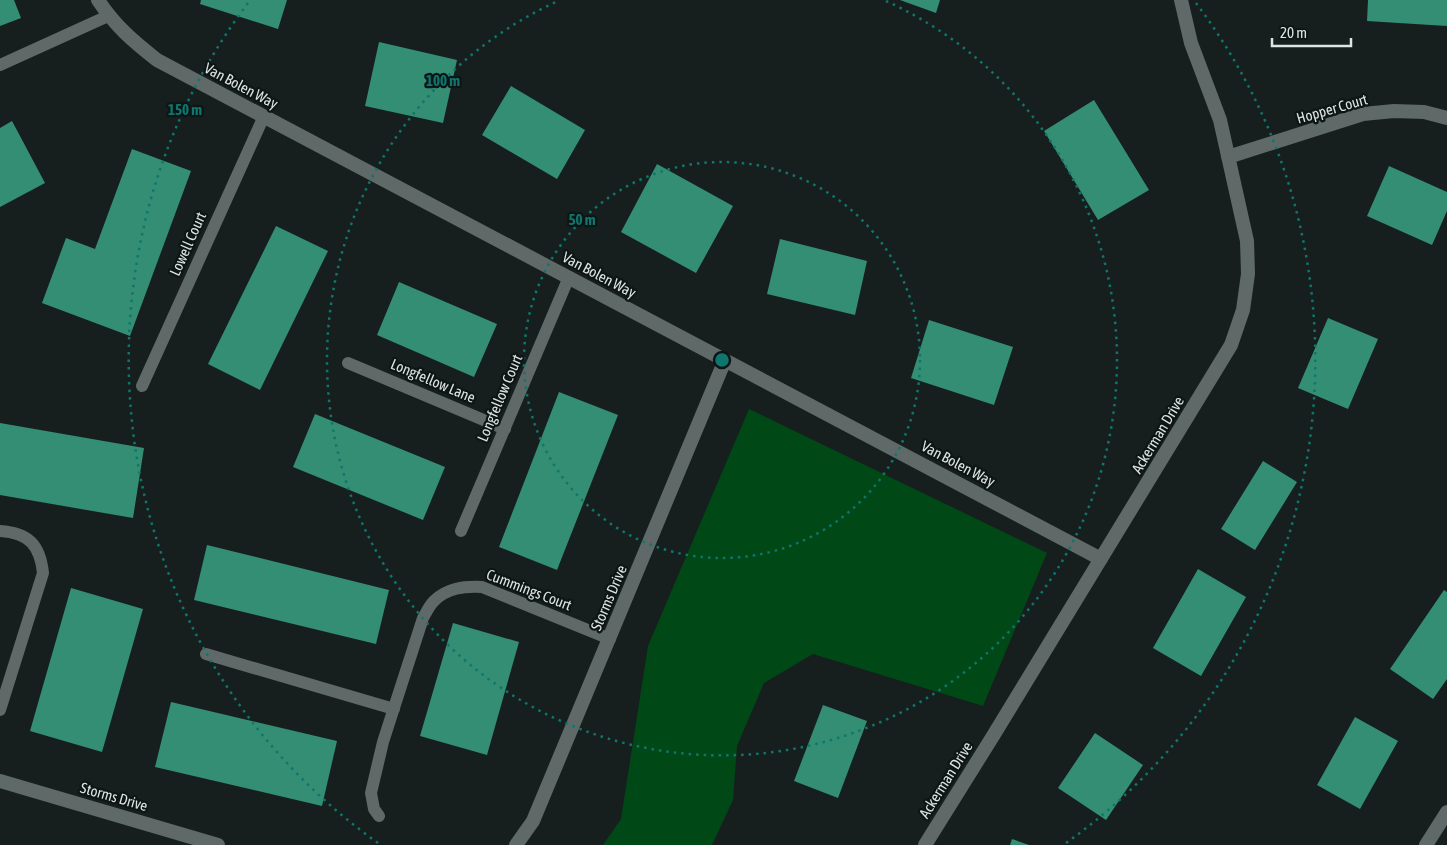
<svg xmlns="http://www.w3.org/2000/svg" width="1447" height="845" font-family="'Asap Condensed',sans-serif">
	<rect width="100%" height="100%" fill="#161f1e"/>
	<!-- green -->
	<path fill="#014817" d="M749,409L1047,553L983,706L813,654L764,683L737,746L733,800L712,845H603L621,819L648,646Z"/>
	<!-- building -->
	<path fill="#348e74" d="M0,0H14L21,18L0,26Z
		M201,0H287L278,29L200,4Z
		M900,0H940L936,13Z
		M1368,0H1447V26L1367,21Z
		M379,42L457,60L443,123L365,106Z
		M511,86L585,130L557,179L482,135Z
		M1094,100L1149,190L1098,220L1044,131Z
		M12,121L45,183L0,207V128Z
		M132,149L191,171L130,336L42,303L66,238L95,249Z
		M657,164L733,206L696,273L621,232Z
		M1389,166L1447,192V211L1432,245L1367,216Z
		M276,226L328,251L260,390L208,364Z
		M780,239L867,261L855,315L767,294Z
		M399,282L497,324L474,377L377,335Z
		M1328,318L1378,339L1348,409L1298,388Z
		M929,320L1013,347L994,405L911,378Z
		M559,392L618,415L557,570L499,547Z
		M315,414L445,467L423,520L293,467Z
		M0,423L144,448L133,518L0,495Z
		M1263,461L1297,482L1255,550L1221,529Z
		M207,545L389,590L376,644L194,600Z
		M1198,569L1246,597L1201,676L1153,648Z
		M71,588L143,609L102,752L30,731Z
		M1444,590L1447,592V679L1433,699L1390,669Z
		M453,623L519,642L487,755L420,736Z
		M171,702L337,741L322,806L155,767Z
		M823,705L867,721L838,798L794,781Z
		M1355,717L1398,741L1360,809L1317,785Z
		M1095,733L1143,765L1106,820L1058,788Z
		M1012,839L1029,845H1010Z"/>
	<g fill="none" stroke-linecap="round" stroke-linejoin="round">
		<!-- service -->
		<path stroke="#5e6968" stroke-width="12" d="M0,65L108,16
			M348,363L505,429
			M142,386L264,116
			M0,531C29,533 40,545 43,573L0,710
			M461,531L569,277
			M206,654L394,709
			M379,816L374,809L371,793L383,742L423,618C426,613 429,606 434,601C447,588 464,586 482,587L610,639"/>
		<!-- minor -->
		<path stroke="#5e6968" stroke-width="14" d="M98,0C115,26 133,41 157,60L1101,559
			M1228,157L1363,114L1394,111L1424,112L1447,118
			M0,781L218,845
			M516,845L533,821L725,360
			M925,845L993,736L1231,345L1243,310L1248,274L1247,241L1220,120L1191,43L1181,0
			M1426,845L1447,812"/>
	</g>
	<!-- distance rings -->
	<g fill="none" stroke="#0f766e" stroke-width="2.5" stroke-dasharray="2.5 5">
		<circle cx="722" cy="360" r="198"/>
		<path d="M886 1A395 395 0 1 1 558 1"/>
		<path d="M378 843A593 593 0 0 1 248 3M1196 3A593 593 0 0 1 1066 843"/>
	</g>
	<g text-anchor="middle" stroke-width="4.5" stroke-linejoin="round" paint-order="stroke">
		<!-- street labels -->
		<g font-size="15" fill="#dee4e3" stroke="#0d1615">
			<text transform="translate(241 86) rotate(28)" y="5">Van Bolen Way</text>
			<text transform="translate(1332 109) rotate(-16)" y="5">Hopper Court</text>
			<text transform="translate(188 244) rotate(-66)" y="5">Lowell Court</text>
			<text transform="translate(599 275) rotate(28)" y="5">Van Bolen Way</text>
			<text transform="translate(433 381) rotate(23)" y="5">Longfellow Lane</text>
			<text transform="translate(500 398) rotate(-67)" y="5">Longfellow Court</text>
			<text transform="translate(1158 435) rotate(-59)" y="5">Ackerman Drive</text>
			<text transform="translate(958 464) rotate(28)" y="5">Van Bolen Way</text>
			<text transform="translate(529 590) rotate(21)" y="5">Cummings Court</text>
			<text transform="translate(609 598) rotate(-67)" y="5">Storms Drive</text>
			<text transform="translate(946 780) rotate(-58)" y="5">Ackerman Drive</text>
			<text transform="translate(114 797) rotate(16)" y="5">Storms Drive</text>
		</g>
	</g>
	<circle cx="722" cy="360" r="8" fill="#0f766e" stroke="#0d1615" stroke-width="2.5"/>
	<g font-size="15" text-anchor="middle" font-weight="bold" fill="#0f766e" stroke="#0d1615" stroke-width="4.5" stroke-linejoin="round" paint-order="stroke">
		<text x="443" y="86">100 m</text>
		<text x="185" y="115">150 m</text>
		<text x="582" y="225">50 m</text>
	</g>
	<!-- scale -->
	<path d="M1272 38v8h79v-8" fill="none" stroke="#dee4e3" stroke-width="2.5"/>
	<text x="1280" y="38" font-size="15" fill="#dee4e3" stroke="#0d1615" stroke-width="4" paint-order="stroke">20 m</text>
</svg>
